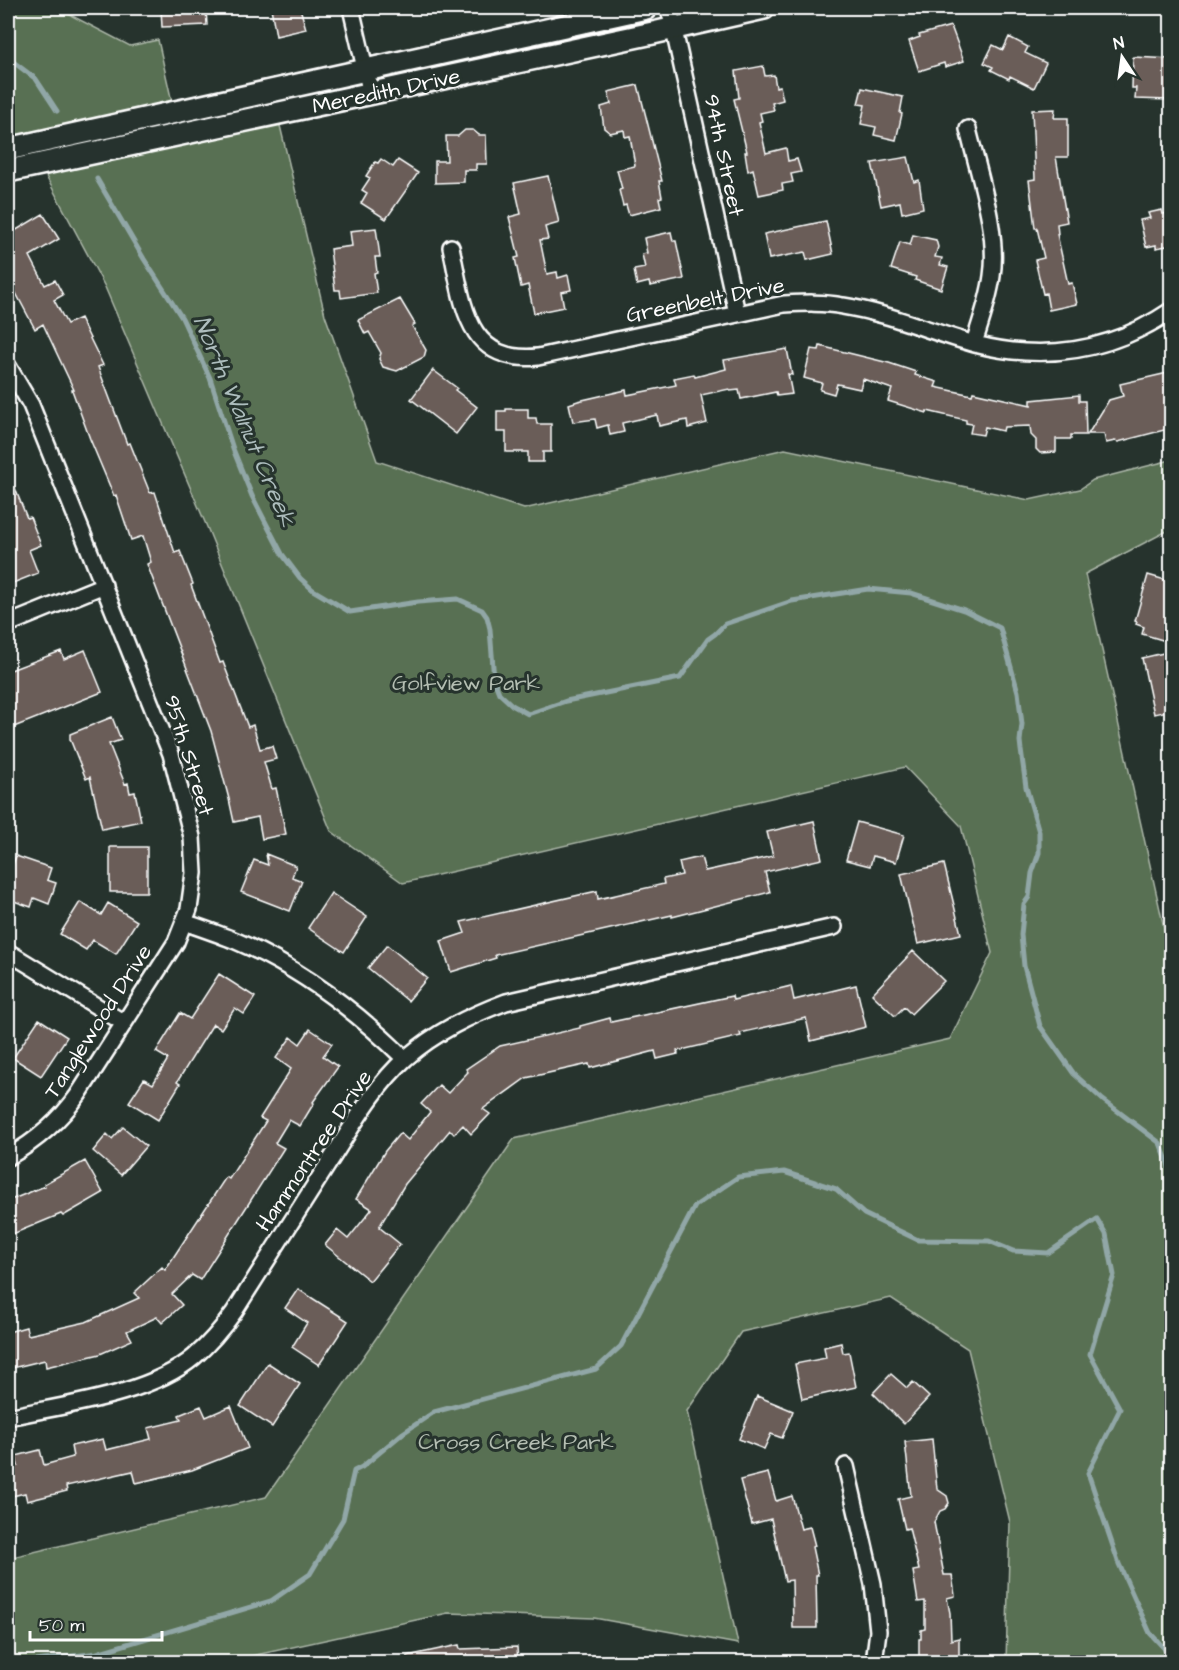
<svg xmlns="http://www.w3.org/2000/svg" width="1179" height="1670" font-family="'Architects Daughter',sans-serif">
	<rect width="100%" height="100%" fill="#26332d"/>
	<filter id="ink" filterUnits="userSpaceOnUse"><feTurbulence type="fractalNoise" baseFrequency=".0167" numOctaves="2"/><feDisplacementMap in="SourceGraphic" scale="12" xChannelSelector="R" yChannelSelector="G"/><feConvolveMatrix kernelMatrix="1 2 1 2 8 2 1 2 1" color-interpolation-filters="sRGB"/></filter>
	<g filter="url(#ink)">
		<!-- green -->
		<path fill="#586f53" stroke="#acb7a9" stroke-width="1.5" d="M8,8H57L130,46L158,40L174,111L8,149Z
			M277,113L325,315L377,461L524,509L785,449L1029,500L1080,489L1093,480L1171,460V529L1085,574L1171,959V1662H1006L1010,1522L968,1349L891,1298L741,1332L687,1411L738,1644L594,1618L448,1613L224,1662H8V1558L266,1497L514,1139L950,1039L992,953L961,826L905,767L403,883L331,831L207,527L105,287L40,165Z"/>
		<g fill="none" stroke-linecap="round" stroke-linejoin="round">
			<!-- stream -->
			<path stroke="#91a7a7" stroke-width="5" d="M8,58L36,79L57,111
				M97,179L144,259L182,318L210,378L233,449L252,496L282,554L300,578L313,590L350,612L418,602L458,599L482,610L487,617L490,629L494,680L499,693L512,705L528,714L566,701L680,678L708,639L715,634L725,624L792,601L868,589L911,593L964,610L1000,628L1018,692L1022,724L1020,741L1021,750L1026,787L1039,832V853L1032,873L1029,897L1024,904L1021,935L1024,966L1040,1026L1074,1074L1103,1100L1160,1143L1168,1163L1172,1183
				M27,1662L97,1653L271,1601L310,1574L343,1519L354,1471L362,1467L403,1433L434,1412L596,1369L621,1346L695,1206L738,1177L784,1172L836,1189L864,1214L918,1240L989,1241L1013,1251L1048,1253L1097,1219L1106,1234L1114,1275L1090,1354L1120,1409L1088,1473L1119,1564L1150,1633L1164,1648L1171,1662"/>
		</g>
		<!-- building -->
		<path fill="#6a5d58" stroke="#fff" stroke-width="1.5" d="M161,8H206L207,25L162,27Z
			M271,8H300L306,29L276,36Z
			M951,26L964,61L945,67L944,63L919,71L909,41L920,37L919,35Z
			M1009,37L1028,47L1025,53L1046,63L1034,88L1010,76L1009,79L991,70L993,67L984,63L993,45L1003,50Z
			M1133,57L1172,59L1170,100L1135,99L1136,88H1132Z
			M763,66L765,76L774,75L776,87L780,86L783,100L772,103L774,110L760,113L762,121L759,122L766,153L786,148L788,161L797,159L801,172L791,174L793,182L782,184L783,190L759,195L753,169L748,171L745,152H747L734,99L739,98L736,71Z
			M638,85L662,181H659L662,197L659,198L661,207L629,215L626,205L623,206L619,190L622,189L617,170L635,166L630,136L625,137L624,130L610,133L604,128L601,107L611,104L608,92Z
			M862,88L903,97L900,113L902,114L896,140L874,135L876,127L861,124L865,105L858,104Z
			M1055,109L1054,118H1068V157H1056L1067,222L1057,224L1058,234H1057L1068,284L1072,283L1077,304L1049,310L1046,293L1043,294L1035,260L1044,258L1037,228H1035L1029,180L1035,179L1032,110Z
			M465,130H473L479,135H486L487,164H476V170H464V182L435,183V161H447L446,136H458Z
			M908,157L914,182L919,180L923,208L902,213L900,202L881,206L872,163Z
			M381,159L393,167L398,160L418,173L386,219L361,203L367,193L362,190L370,178L366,176L375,162L378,163Z
			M548,176L559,223L545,227L548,239L540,240L547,274L557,272L558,278L568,275L571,290L561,292L564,307L534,313L528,285L521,287L515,258L519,257L509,217L521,214L514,183Z
			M1162,210L1163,214L1172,212V245L1156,248V245L1146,247L1140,220L1150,218L1148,213Z
			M43,214L59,239L30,256L45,285L55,280L63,295L54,300L67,324L80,318L103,365L98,367L127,444L130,443L150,493L155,492L175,553L180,551L193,584L191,585L220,663L223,662L248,727L253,725L260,749L272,746L276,759L264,762L272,789L276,788L286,834L262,839L258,817L234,822L229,799L211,731L147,564L151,562L143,536L131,540L116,495L114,496L90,439L72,390H74L43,324L35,329L8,278V235Z
			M826,221L833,254L807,260L805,252L769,259L764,234Z
			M376,228L380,257H375L377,272L374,273L377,293L341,298L340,290H335L330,249L352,246L350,231Z
			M671,232L673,241H676L684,279L650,286L649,282L637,285L634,270L645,268L642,254L647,253L644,238Z
			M913,235L936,240L938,247L935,257L942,258L940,265L948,267L941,289L915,280L916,277L891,269L900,242L910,245Z
			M400,299L415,324L412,326L426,350L424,357L397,371L383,367L379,359L381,353L369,332L365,334L358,320Z
			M820,346L889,363L916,372L915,375L937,382L935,387L972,395L973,392L1031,405V400L1079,395V401H1085L1086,435H1071V439H1056V452L1040,453L1036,449V440L1031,435L1030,426L1004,427L1003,431L985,427L983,435L970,433L972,424L966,423V420L927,411V413L888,401L892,389L863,379L860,389L837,384L834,394L820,390L822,383L804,378L811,349L819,350Z
			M787,349L792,375L788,374L792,394L777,396L776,392L741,399L739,390L730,391L729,389L701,395L707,423L688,428L687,420L659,426L657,415L622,423L624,432L610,435L608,425L597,428L595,419L573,422L569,404L578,401L626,390L627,395L676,385L674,378L694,374L695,377L726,369L724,360Z
			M433,370L457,388L455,390L477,407L456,434L411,399Z
			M1172,372V428L1118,442L1115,441L1106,443L1104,434H1088L1109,400L1123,396L1120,384Z
			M506,409H528V418H536L537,424H551V452H543V462H528V452H506V432H497V411H506Z
			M8,471L27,518L30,517L41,545L29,550L38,573L8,585Z
			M1148,575L1172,582V623L1166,641L1142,634L1144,627L1136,624L1137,622L1135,621Z
			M85,650L102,692L14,727L8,709V671L61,651L64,659Z
			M1172,651V710L1154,714L1142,658Z
			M112,717L121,740L109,744L125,784L128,783L130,793L135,792L141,821L102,829L90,777L86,779L70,739V734Z
			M814,821L822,859L765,872L770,892L672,917V915L495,955L496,958L451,972L441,941L465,933L461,922L597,891L598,899L664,884L663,879L682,875L679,862L701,857L705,871L773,856L767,832Z
			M857,822L904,835L896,862L873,856L870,866L846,860Z
			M110,847H147V892H110Z
			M266,854L296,866L292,877L302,881L290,911L241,892L254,860L268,865Z
			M16,856L51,868L47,880L56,883L49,904L34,898L31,907L8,899V878Z
			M944,864L961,934L918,944L901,874Z
			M331,893L367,917L344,952L308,928Z
			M80,902L101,915L108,903L137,921L116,954L93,940L86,950L60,934Z
			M387,945L427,978L408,1001L368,968Z
			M913,951L944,981L911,1014L904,1007L895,1016L872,994Z
			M219,974L255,997L244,1014L235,1008L221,1029L213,1024L177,1082L180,1084L158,1120L129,1102L144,1079L153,1084L168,1059L156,1052L180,1013L190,1019Z
			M856,985L866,1027L811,1041L806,1018L740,1033L741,1036L677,1051L678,1054L657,1059L655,1051L590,1068L589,1064L526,1078L483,1109L490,1114L471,1134L463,1125L454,1134L450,1130L405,1184L379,1227L400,1244L370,1281L325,1245L337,1230L348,1239L372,1209L356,1199L385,1151L400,1133L408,1140L430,1112L421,1104L439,1085L448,1093L468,1072L466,1069L500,1046L580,1028V1026L610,1018L611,1022L732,996L733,1000L791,986L794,1000Z
			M39,1019L67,1037L41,1076L13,1058Z
			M310,1029L332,1044L323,1056L338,1067L313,1102L314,1103L300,1126L289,1120L275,1143L284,1148L200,1280L192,1275L172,1294L182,1305L162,1323L157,1317L127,1331L132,1340L100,1354L46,1367L45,1360L8,1369V1332L26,1327L28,1335L86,1322L139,1298L134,1293L162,1267L165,1270L226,1177L229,1179L266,1121L260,1118L291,1069L276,1058L291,1037L300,1044Z
			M123,1127L146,1146L121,1175L93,1151L107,1134L112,1139Z
			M85,1161L103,1193L63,1216L61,1214L8,1236V1201L45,1186L44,1184Z
			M298,1289L348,1321L319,1365L292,1347L307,1323L285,1308Z
			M841,1343L843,1353L849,1352L856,1387L802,1399L795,1364L826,1358L824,1347Z
			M268,1363L300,1384L272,1427L240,1406Z
			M891,1374L907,1388L913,1382L929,1397L904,1424L873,1393Z
			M757,1396L793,1411L782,1438L771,1434L764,1449L739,1439Z
			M201,1406L206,1417L231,1406L248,1448L192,1470L136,1483L133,1471L66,1486L67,1491L27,1501L25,1493L8,1497V1468L18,1466L16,1456L40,1450L44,1465L73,1457L71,1446L103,1439L106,1450L151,1439L148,1428L181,1420L179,1415Z
			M932,1439L937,1489L947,1496L949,1503L945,1509L940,1511L934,1522L944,1575H952L955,1596L947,1598L950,1613L951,1640L959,1638V1661L919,1662V1639H921V1630L925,1629V1601L918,1602L913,1571L919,1570L909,1528L905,1529L898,1499L911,1496L905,1442Z
			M768,1473L776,1501L792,1496L801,1529L810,1527L815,1546L812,1547L818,1575H816L817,1628H793L792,1580L785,1581L771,1519L752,1524L740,1480Z
			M459,1645L460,1649L517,1647L518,1662H408L407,1656Z"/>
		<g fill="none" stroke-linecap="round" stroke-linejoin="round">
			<!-- street casing -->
			<g stroke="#fff" stroke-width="20">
				<path id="street" d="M351,8L371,94
					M669,8L737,313
					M968,129C978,172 999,232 992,276C989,299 981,321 974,343
					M451,247C463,302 465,364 538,357L784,304C804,303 823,302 843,306C888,313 931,332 975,344C1045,362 1112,351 1172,310
					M8,366L31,405L171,754L192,837L194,873L189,909L176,942L78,1095C59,1122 36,1141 8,1157
					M8,624L104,585
					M184,922C201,928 219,934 236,941C300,968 356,1011 405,1059
					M8,952L124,1023
					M8,1417C64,1405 149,1395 194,1357C209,1344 222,1329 234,1312C266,1262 298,1212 330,1161C353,1125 374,1087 406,1058C436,1032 469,1016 506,1002L834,927
					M846,1466L873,1584L878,1631L874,1662"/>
			</g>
			<!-- secondary casing -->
			<g stroke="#fff" stroke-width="26">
				<path id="secondary" d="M8,149L646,8
					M8,171L653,33L764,8"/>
			</g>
			<!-- street -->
			<use href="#street" stroke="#26332d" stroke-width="15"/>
			<!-- secondary -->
			<use href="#secondary" stroke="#26332d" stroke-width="21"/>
		</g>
	</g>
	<g text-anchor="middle" stroke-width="6" stroke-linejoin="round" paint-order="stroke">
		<!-- street labels -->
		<g font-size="22" fill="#fff" stroke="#26332d">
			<text transform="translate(386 90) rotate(-12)" y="8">Meredith Drive</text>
			<text transform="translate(725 155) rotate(78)" y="8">94th Street</text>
			<text transform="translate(705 299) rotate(-11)" y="8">Greenbelt Drive</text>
			<text transform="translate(190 755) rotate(73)" y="8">95th Street</text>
			<text transform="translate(97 1021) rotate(-57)" y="8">Tanglewood Drive</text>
			<text transform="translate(313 1150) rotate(-56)" y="8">Hammontree Drive</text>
		</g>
		<!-- park labels -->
		<g font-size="22" fill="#b4beb2" stroke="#26332d">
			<text x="466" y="690">Golfview Park</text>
			<text x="516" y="1449">Cross Creek Park</text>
		</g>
		<!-- water labels -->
		<g font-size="24" font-style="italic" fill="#adbdbd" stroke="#26332d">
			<text transform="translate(245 421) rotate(67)" y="8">North Walnut Creek</text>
		</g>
	</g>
	<!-- margin -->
	<rect width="1179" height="1670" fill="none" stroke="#26332d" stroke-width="30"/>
	<rect x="15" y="15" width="1149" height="1640" fill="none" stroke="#fff" stroke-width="2" filter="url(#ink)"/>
	<!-- north arrow -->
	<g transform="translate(1122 57) rotate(347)" stroke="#26332d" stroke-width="4.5" paint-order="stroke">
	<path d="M0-4.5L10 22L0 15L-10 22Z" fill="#ffffff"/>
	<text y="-9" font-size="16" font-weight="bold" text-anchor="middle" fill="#ffffff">N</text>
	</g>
	<!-- scale -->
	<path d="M30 1631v9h132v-9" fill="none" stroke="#ffffff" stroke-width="3"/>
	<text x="39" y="1631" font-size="18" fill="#ffffff" stroke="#26332d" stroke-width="4.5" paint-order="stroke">50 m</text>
</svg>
